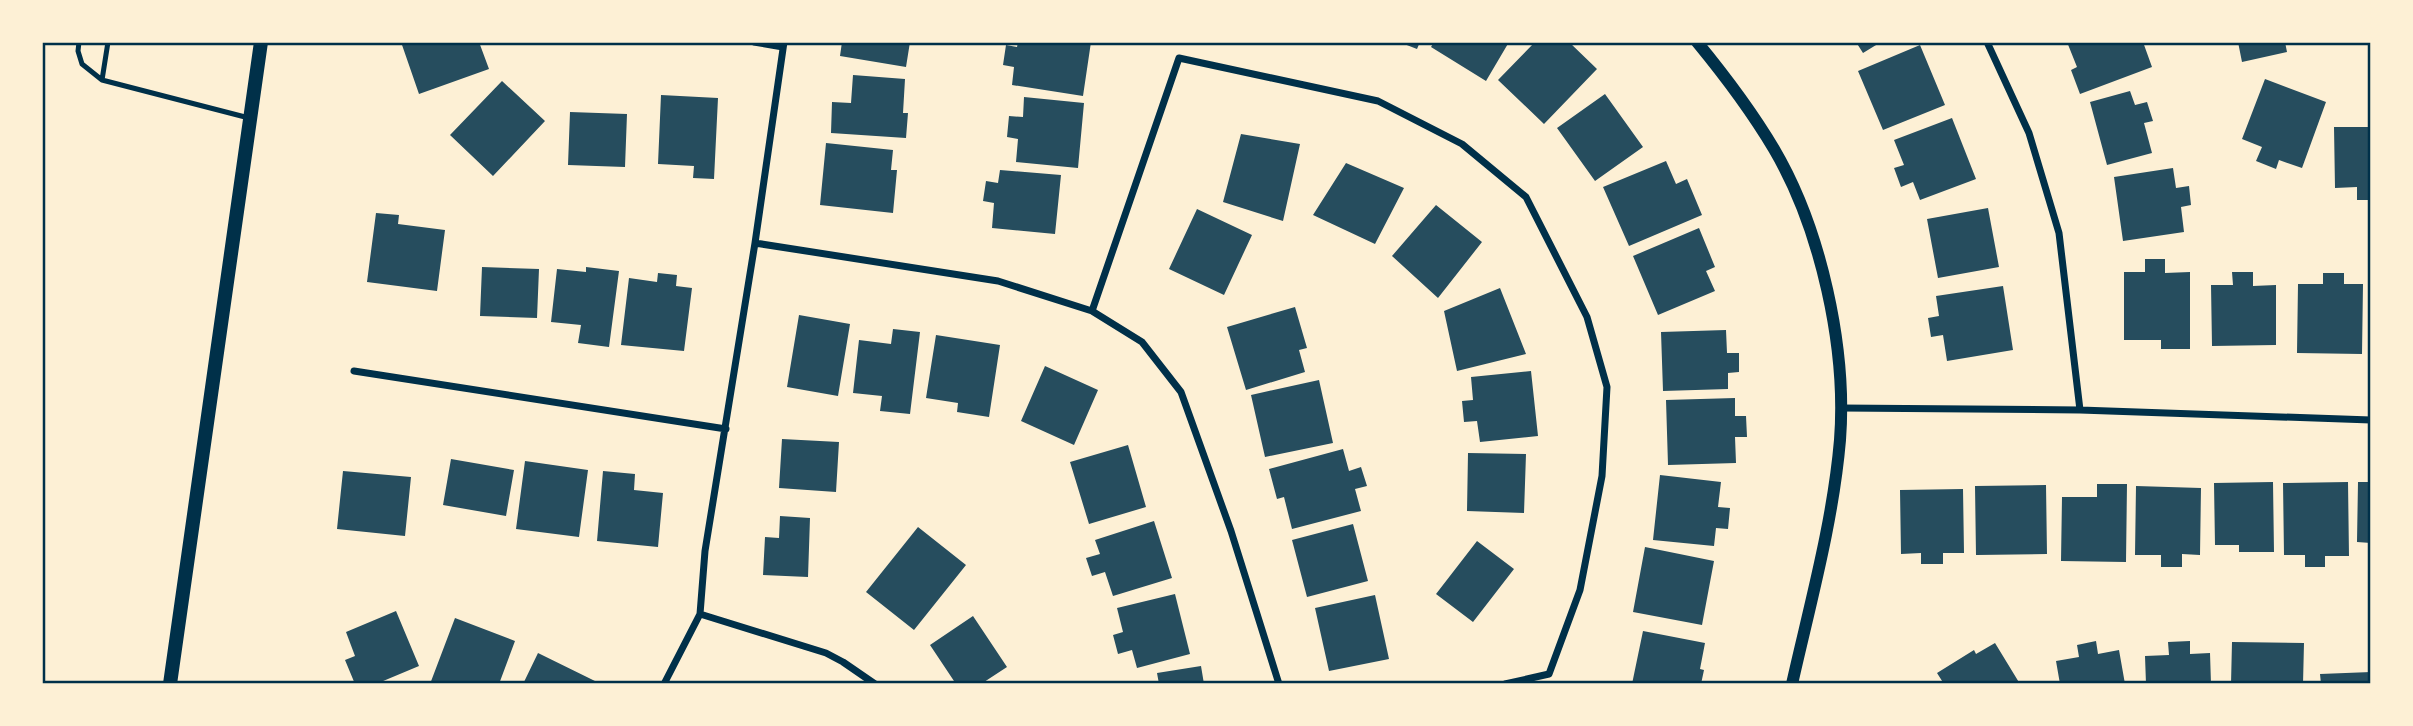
<svg xmlns="http://www.w3.org/2000/svg" width="2413" height="726" font-family="'Roboto Condensed',sans-serif">
	<rect width="100%" height="100%" fill="#fdf0d5"/>
	<!-- building -->
	<path fill="#264d5e" d="M401,42H464L465,45L479,42L489,69L419,94Z
		M842,42H910L906,67L840,56Z
		M1018,42H1091L1083,96L1012,85L1014,67L1003,65L1006,45L1017,47Z
		M1399,42H1420L1417,49Z
		M1434,42H1509L1486,81L1431,47Z
		M1535,42H1569L1597,69L1544,124L1498,80Z
		M1856,42H1881L1863,53Z
		M2067,42H2143L2152,67L2080,94L2071,70L2077,67Z
		M2238,42H2285L2287,52L2242,62Z
		M1920,45L1945,105L1883,130L1858,71Z
		M853,75L905,79L903,113H908L906,138L831,133L832,102L851,103Z
		M2265,79L2326,102L2302,168L2279,160L2276,169L2256,161L2262,147L2242,139Z
		M502,81L545,121L493,176L450,135Z
		M2130,91L2135,105L2147,102L2153,121L2144,123L2152,153L2107,165L2090,102Z
		M1605,94L1643,147L1595,181L1557,128Z
		M661,95L718,98L714,179L693,178L694,166L658,164Z
		M1024,97L1084,103L1078,168L1016,162L1018,139L1007,137L1009,116L1023,117Z
		M570,112L627,114L625,167L568,165Z
		M1952,118L1976,179L1920,200L1913,182L1901,187L1894,168L1904,165L1894,140Z
		M2334,127H2371V200H2357V187L2335,188Z
		M1241,134L1300,144L1283,221L1223,202Z
		M826,143L893,150L891,170H897L893,213L820,205Z
		M1666,161L1676,184L1687,179L1702,215L1629,246L1603,187Z
		M1346,163L1404,188L1375,244L1313,215Z
		M2173,168L2176,188L2189,186L2191,205L2181,207L2184,232L2123,241L2114,177Z
		M1000,170L1061,175L1055,234L992,228L994,203L983,201L986,181L998,183Z
		M1436,205L1482,242L1438,298L1392,256Z
		M1988,208L1999,267L1938,278L1927,219Z
		M1197,209L1252,235L1224,295L1169,269Z
		M376,213L399,215L398,224L445,230L437,291L367,282Z
		M1699,228L1715,267L1706,271L1715,291L1658,315L1633,256Z
		M2145,259H2165V273L2190,272V349H2161V340H2124V272H2145Z
		M482,267L539,269L537,318L480,316Z
		M586,267L619,271L609,347L578,343L581,325L551,322L557,269L586,272Z
		M2232,272H2253V286L2276,285V345L2212,346L2211,285H2233Z
		M658,273L677,275L676,286L692,288L684,351L621,345L629,278L657,282Z
		M2323,273H2344V284H2363L2362,354L2297,353L2298,284H2323Z
		M2003,286L2013,350L1947,361L1943,335L1931,337L1928,318L1939,316L1936,296Z
		M1500,288L1526,354L1457,371L1444,311Z
		M1295,307L1307,348L1299,350L1305,372L1246,390L1227,327Z
		M799,315L850,324L838,396L787,387Z
		M893,329L920,332L910,414L880,411L882,396L853,393L859,340L891,344Z
		M1726,330L1727,353H1739V372L1728,373V389L1663,391L1661,332Z
		M936,335L1000,345L989,417L957,412L958,403L926,398Z
		M1045,366L1098,390L1074,445L1021,421Z
		M1531,371L1538,436L1480,442L1477,421L1464,422L1462,401L1473,400L1471,377Z
		M1319,380L1333,443L1265,457L1251,395Z
		M1735,398V416H1746L1747,437H1735L1736,463L1668,465L1666,400Z
		M782,439L839,442L836,492L779,488Z
		M1128,445L1146,507L1089,524L1070,462Z
		M1343,449L1349,471L1361,467L1367,486L1355,489L1361,511L1292,529L1284,497L1277,499L1269,469Z
		M1468,453L1526,454L1524,513L1467,511Z
		M451,459L514,470L506,516L443,505Z
		M525,461L588,470L579,537L516,529Z
		M343,471L411,477L405,536L337,529Z
		M603,471L635,474L634,490L663,493L658,547L597,541Z
		M1660,475L1721,482L1718,507L1730,508L1728,529L1716,528L1714,546L1653,540Z
		M2273,482L2274,552H2239V545H2215L2214,483Z
		M2348,482L2349,556H2325V567H2305V555H2284L2283,483Z
		M2358,482H2371V543L2357,542Z
		M2097,484H2127L2126,562L2061,561L2062,497H2097Z
		M2046,485L2047,554L1976,555L1975,486Z
		M2136,486L2201,488L2200,555L2182,554V567H2161V555H2135Z
		M1963,489L1964,553H1943V564H1921V553L1901,554L1900,490Z
		M780,516L810,518L808,577L763,575L765,537L779,538Z
		M1154,521L1172,578L1113,596L1105,572L1092,576L1086,558L1100,554L1095,540Z
		M1353,524L1368,581L1307,597L1292,540Z
		M918,527L966,565L914,630L866,592Z
		M1477,541L1514,569L1473,622L1436,594Z
		M1645,547L1714,561L1702,625L1633,612Z
		M1175,594L1190,654L1137,668L1132,650L1118,654L1113,635L1123,632L1117,608Z
		M1375,595L1389,659L1329,671L1315,608Z
		M396,611L419,666L376,684H355L345,660L355,656L346,632Z
		M973,616L1007,667L981,684H956L930,645Z
		M455,618L515,641L499,684H430Z
		M1643,631L1705,643L1700,669L1704,670L1701,684H1632Z
		M2096,641L2098,654L2119,650L2125,684H2060L2056,661L2079,657L2077,645Z
		M2190,641V654L2210,653L2211,684H2146L2145,656L2169,655L2168,642Z
		M2232,642L2304,643L2303,684H2231Z
		M1995,643L2020,684H1944L1937,673L1974,650L1976,654Z
		M538,653L597,682L596,684H523Z
		M1201,666L1204,684H1159L1157,673Z
		M2371,672V684H2321L2320,674Z"/>
	<g fill="none" stroke-linecap="round" stroke-linejoin="round">
		<!-- service -->
		<path stroke="#003049" stroke-width="5" d="M79,42L78,51L82,64L102,80L249,118
			M102,80L108,42"/>
		<!-- minor -->
		<path stroke="#003049" stroke-width="7" d="M754,42L783,47
			M1987,42L2029,133L2059,233L2080,410
			M755,243L998,281L1092,311L1142,342L1181,392L1231,531L1279,684
			M1092,311L1179,58L1378,101L1462,144L1526,197L1587,317L1607,387L1602,476L1580,590L1549,674L1505,684
			M354,371L726,429
			M1841,408L2080,410L2371,420
			M700,614L826,653L843,662L875,684
			M664,684L700,614L705,551L755,243L784,42"/>
		<!-- tertiary -->
		<path stroke="#003049" stroke-width="12" d="M1697,42C1725,76 1752,112 1774,149C1821,229 1847,348 1840,440C1833,522 1810,604 1792,684"/>
		<!-- secondary -->
		<path stroke="#003049" stroke-width="14" d="M170,684L261,42"/>
	</g>
	<!-- border -->
	<rect width="2413" height="726" fill="none" stroke="#fdf0d5" stroke-width="88"/>
	<rect x="44" y="44" width="2325" height="638" fill="none" stroke="#003049" stroke-width="2.5"/>
</svg>
